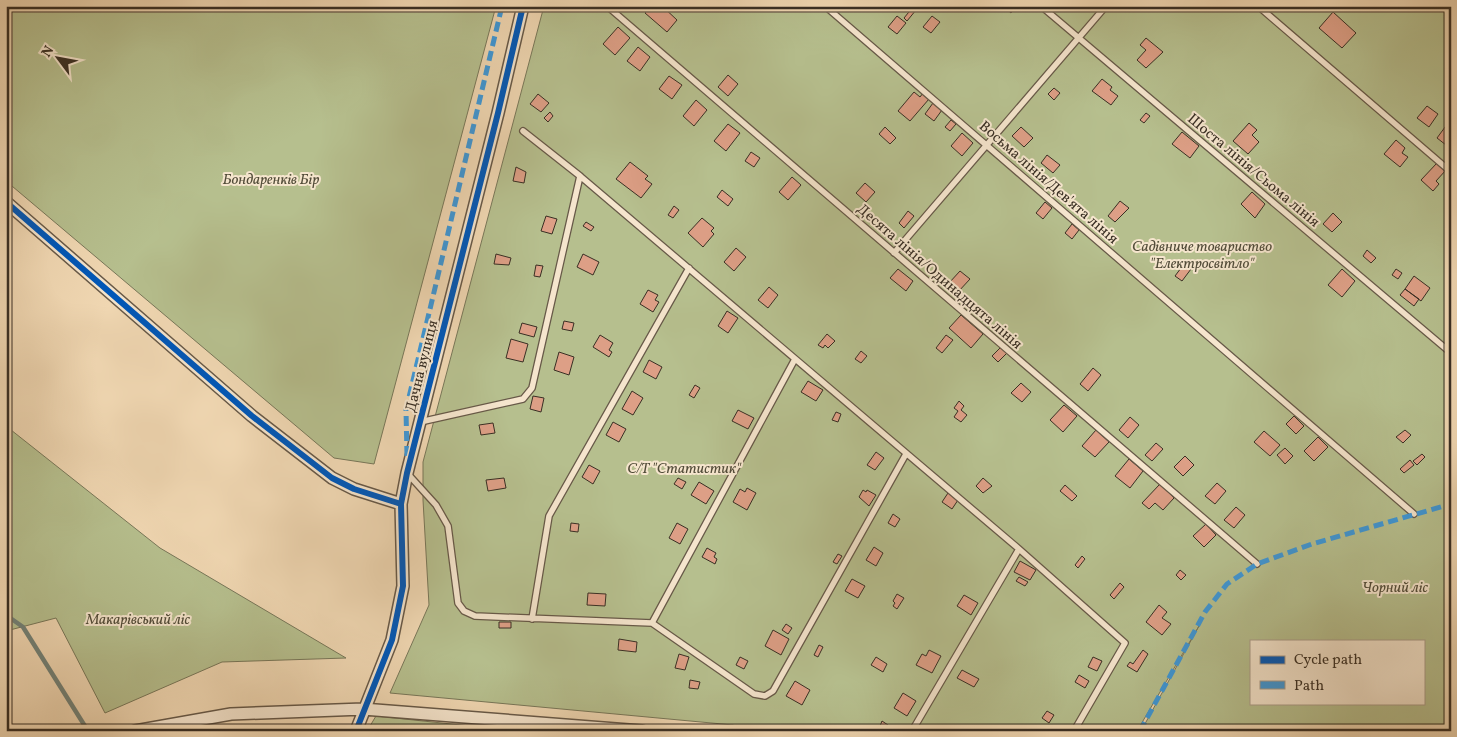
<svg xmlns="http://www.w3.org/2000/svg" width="1457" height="737" font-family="Vollkorn,serif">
	<rect width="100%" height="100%" fill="#f0d7b2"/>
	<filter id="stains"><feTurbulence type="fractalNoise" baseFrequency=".004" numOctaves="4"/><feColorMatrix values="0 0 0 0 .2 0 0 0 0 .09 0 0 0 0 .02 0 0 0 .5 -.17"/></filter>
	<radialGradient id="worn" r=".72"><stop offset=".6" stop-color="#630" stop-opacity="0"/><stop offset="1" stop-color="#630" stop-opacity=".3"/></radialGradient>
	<!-- green -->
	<path fill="#b6bf8e" stroke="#787759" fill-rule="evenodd" d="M6,6H496L374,464L334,458L6,181Z
		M544,6H1451V731H1141L1199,626L1137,731H748L733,725L390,693L429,605L423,500V462ZM1251,641H1423V703H1251Z
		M6,426L160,548L346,658L222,662L105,713L56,618L6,631Z
		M376,716L517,731H367Z"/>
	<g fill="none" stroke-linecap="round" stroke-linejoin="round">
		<!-- stream -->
		<path stroke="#738278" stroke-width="4.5" d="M6,615L23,627L88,731"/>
	</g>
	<!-- building -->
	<path fill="#dd9f86" stroke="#392f24" d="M651,6H662L677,20L667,32L645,13Z
		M1003,6H1016L1011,13Z
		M913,7L916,10L907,21L904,18Z
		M1333,12L1356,33L1342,48L1319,28Z
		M897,16L906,23L897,34L888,27Z
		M932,16L940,22L931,33L923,27Z
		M618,27L630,38L615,55L603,44Z
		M1146,38L1163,52L1146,68L1137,60L1146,50L1140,45Z
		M638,47L650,57L640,71L627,61Z
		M728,75L738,84L728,96L718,87Z
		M669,76L682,85L672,99L659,89Z
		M1102,79L1112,87L1110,90L1118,96L1111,105L1092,91Z
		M1054,88L1060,93L1054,100L1048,94Z
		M914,92L920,97L923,93L929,99L910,121L898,111Z
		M538,94L549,103L541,112L530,104Z
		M696,100L707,110L694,126L683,116Z
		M933,103L942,110L934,121L925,114Z
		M1427,106L1438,114L1429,127L1417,118Z
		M550,112L553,116L548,122L544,118Z
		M1146,113L1150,116L1144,123L1140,120Z
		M951,120L956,124L950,131L945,127Z
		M1249,123L1257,130L1252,135L1259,142L1248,154L1233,141Z
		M1448,123L1451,124V138L1446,145L1437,138Z
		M728,124L740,133L726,151L714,141Z
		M885,127L896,138L890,144L879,134Z
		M1021,127L1033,138L1024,147L1012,136Z
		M1182,132L1199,146L1190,158L1172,144Z
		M962,133L973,143L962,156L951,146Z
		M1396,140L1405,148L1402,153L1408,157L1400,167L1384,154Z
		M751,152L760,158L754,167L745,161Z
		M1047,155L1060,165L1053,173L1041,163Z
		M630,162L648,176L645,179L652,184L641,198L616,179Z
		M1437,163L1446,170L1436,181L1439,184L1433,191L1421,180Z
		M516,167L526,172L524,183L513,181Z
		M792,177L801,185L788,200L779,192Z
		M865,183L875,192L866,202L856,193Z
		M722,190L733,199L728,206L717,197Z
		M1252,192L1265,204L1255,218L1241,204Z
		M1120,201L1129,208L1115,222L1108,216Z
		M1045,202L1052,208L1043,219L1036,213Z
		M674,206L679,210L673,218L668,215Z
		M908,211L914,216L904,228L899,223Z
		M1333,213L1342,222L1332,232L1323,224Z
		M546,216L557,219L552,234L541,231Z
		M702,218L714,228L711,231L714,234L703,247L688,233Z
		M586,222L594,227L591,231L583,226Z
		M1072,224L1079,230L1072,239L1065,233Z
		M736,248L746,257L734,271L724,262Z
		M1367,250L1376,258L1371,263L1363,256Z
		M496,254L511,258L509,265L494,264Z
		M583,254L599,262L593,275L577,267Z
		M1184,264L1191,269L1182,281L1175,276Z
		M536,265L543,266L540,277L534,276Z
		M898,269L913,281L906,291L890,278Z
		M1342,269L1355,281L1342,297L1328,285Z
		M1396,269L1402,273L1398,279L1392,275Z
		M960,271L970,279L958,292L949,283Z
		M1414,276L1430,288L1421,301L1405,289Z
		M769,287L778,295L768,308L758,300Z
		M1405,289L1419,299L1414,306L1400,295Z
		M648,290L658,295L655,300L659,302L653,312L640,304Z
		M727,311L738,318L728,333L718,326Z
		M961,315L983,334L971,348L949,328Z
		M564,321L574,323L572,331L562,329Z
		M522,323L537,327L534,337L519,333Z
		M827,334L835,341L828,348L825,345L823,348L818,345Z
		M600,335L613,343L609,350L612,352L609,357L593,347Z
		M946,335L953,340L942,353L936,348Z
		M511,339L528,344L523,362L506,358Z
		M1001,347L1007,353L998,362L992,356Z
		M861,351L867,356L861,363L855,359Z
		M559,352L574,357L569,375L554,370Z
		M649,360L662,367L656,379L643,372Z
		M1093,368L1101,375L1088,391L1080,384Z
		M808,381L823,390L816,401L801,392Z
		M1021,383L1031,392L1022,402L1011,393Z
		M695,385L700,388L694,398L689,395Z
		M632,391L643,398L633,415L622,409Z
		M533,396L544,398L541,412L530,409Z
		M959,401L964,406L961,410L967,415L961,422L954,417L958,411L954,408Z
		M1064,405L1077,416L1063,432L1050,420Z
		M738,410L754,418L748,429L732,421Z
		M836,412L841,414L838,422L832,420Z
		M1294,416L1304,426L1296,434L1286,424Z
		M1130,417L1139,425L1128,438L1119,430Z
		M613,422L626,429L619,442L606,435Z
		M493,423L495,433L481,435L479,425Z
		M1096,430L1109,442L1095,457L1082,446Z
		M1405,430L1411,435L1403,443L1396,437Z
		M1264,431L1280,445L1270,456L1254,442Z
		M1318,437L1328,447L1314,461L1304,451Z
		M1156,443L1163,449L1152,461L1145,455Z
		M1285,448L1293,456L1285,464L1277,455Z
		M876,452L884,458L875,470L867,465Z
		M1422,454L1425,457L1417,465L1413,461Z
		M1185,456L1194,465L1183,476L1174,467Z
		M1129,459L1143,471L1130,488L1115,476Z
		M1410,460L1414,465L1404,473L1400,469Z
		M589,465L600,471L593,484L582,477Z
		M504,478L506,488L488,491L486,480Z
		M678,478L686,482L682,489L674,484Z
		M983,478L992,486L983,493L976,486Z
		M699,482L714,491L706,504L691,495Z
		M1217,483L1226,491L1215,504L1205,496Z
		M1160,484L1174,498L1163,510L1155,503L1149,509L1142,503Z
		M1065,485L1077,496L1072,501L1060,491Z
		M747,488L756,493L747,510L733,502L740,489L745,492Z
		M863,490L866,492L867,490L876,495L869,506L859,497Z
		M948,493L958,500L952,509L942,502Z
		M1236,507L1245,515L1234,528L1224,520Z
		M893,514L900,519L895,527L888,523Z
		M571,523L579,524L578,532L570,531Z
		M677,523L688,529L680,544L669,538Z
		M1206,524L1216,535L1204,547L1193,536Z
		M874,547L883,553L876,566L866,560Z
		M707,548L716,553L714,557L717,559L715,564L702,557Z
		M838,554L842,556L837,564L833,562Z
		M1082,556L1085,559L1078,568L1075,565Z
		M1020,561L1036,570L1030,580L1014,572Z
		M1180,570L1186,575L1181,580L1176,575Z
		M1019,577L1028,582L1025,586L1016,581Z
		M852,579L865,586L858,598L845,591Z
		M1120,583L1124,587L1114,599L1110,595Z
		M588,593L606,594L605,606L587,605Z
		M897,594L904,598L897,609L893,606L895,603L893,601Z
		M964,595L978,603L971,615L957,606Z
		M1159,605L1167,612L1162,618L1171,624L1162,635L1146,622Z
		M499,622H511V628H499Z
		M786,624L792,628L788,634L782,630Z
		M773,630L789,639L781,655L765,646Z
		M619,639L637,642L636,652L618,650Z
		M819,645L823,647L818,657L814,655Z
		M929,650L941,656L932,673L916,665L922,654L926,656Z
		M1143,650L1148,654L1137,672L1127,666L1130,662L1133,664Z
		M679,654L689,657L685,670L675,668Z
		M740,657L748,661L744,669L736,665Z
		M876,657L887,664L883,672L871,665Z
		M1093,657L1102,661L1097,671L1088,667Z
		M962,670L979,679L974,687L957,678Z
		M1079,675L1089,681L1085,688L1075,682Z
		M690,680L700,682L698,689L689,688Z
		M795,681L810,690L802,705L786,696Z
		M903,693L916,701L907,716L894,708Z
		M1047,711L1054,715L1049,723L1042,718Z
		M882,721L888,725L884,731H878Z"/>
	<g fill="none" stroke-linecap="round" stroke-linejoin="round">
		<!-- lane casing -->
		<g stroke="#675948" stroke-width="8">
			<path id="lane" d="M607,6L1257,564
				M825,6L1414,514
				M1041,6L1451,353
				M1258,6L1451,172
				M523,131L580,176L1019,549L1125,643L1074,731
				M894,253L1106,6
				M420,422L523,399L532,388L580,176
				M407,473L436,505L448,526L458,603L464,611L475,616L652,623L754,694L765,696L773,691L906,454
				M532,619L549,516L689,268
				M652,623L795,359
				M912,731L1019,549"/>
		</g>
		<!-- street casing -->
		<g stroke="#675948" stroke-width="14">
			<path id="street" d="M6,202L252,416L332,478L354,489L401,504
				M135,731L231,714L363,709L642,731
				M356,731L392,640L403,586L401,504L407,473L498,113L523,6"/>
		</g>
		<!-- lane -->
		<use href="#lane" stroke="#f5e5cd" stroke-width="5.5"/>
		<!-- street -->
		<use href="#street" stroke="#f5e5cd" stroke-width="11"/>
		<!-- quiet -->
		<path stroke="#3e97d6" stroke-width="5" stroke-dasharray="10 5" stroke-linecap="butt" d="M407,456L406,410L502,6
			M1140,731L1205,612L1227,584L1257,564L1312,544L1451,504"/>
		<!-- cycleway casing -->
		<g stroke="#f5e5cd" stroke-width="9">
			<path id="cycleway" d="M6,202L252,416L332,478L354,489L401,504
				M356,731L392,640L403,586L401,504L407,473L498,113L523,6"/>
		</g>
		<!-- cycleway -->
		<use href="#cycleway" stroke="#0057b8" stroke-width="6"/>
	</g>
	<g text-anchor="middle" stroke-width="4" stroke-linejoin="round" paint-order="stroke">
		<!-- street labels -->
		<g font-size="15" fill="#392f24" stroke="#f5e5cd">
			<text transform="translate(1254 170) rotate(40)" y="5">Шоста лінія/Сьома лінія</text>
			<text transform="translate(1049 182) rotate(41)" y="5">Восьма лінія/Дев'ята лінія</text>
			<text transform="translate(940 276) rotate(41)" y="5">Десята лінія/Одинадцята лінія</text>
			<text transform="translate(421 366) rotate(-76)" y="5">Дачна вулиця</text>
		</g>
		<!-- park labels -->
		<g font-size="15" font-style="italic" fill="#524c39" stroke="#f5e5cd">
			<text x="271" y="184">Бондаренків Бір</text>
			<text x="1202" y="251">Садівниче товариство<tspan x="1202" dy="17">"Електросвітло"</tspan></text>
			<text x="684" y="473">С/Т "Статистик"</text>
			<text x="1395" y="592">Чорний ліс</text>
			<text x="138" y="624">Макарівський ліс</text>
		</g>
	</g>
	<!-- margin -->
	<rect width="1457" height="737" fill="none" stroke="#f0d7b2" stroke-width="25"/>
	<rect x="8" y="8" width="1442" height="722" fill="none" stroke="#392f24" stroke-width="2.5"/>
	<rect x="12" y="12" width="1432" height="712" fill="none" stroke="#392f24"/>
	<!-- legend -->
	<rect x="1250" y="640" width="175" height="65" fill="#f5e5cd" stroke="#aa9c89"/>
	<rect x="1260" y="656" width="25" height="8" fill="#0057b8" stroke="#aa9c89"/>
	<text x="1294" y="664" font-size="15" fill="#392f24">Cycle path</text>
	<rect x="1260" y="681" width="25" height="8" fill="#3e97d6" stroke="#aa9c89"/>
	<text x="1294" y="690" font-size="15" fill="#392f24">Path</text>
	<!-- north arrow -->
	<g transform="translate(58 58) rotate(302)" stroke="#f5e5cd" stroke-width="4" paint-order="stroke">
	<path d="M0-4L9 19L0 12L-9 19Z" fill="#392f24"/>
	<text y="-8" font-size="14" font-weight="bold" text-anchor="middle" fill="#392f24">N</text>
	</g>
	<rect width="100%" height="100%" filter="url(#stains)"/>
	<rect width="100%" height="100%" fill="url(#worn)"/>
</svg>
